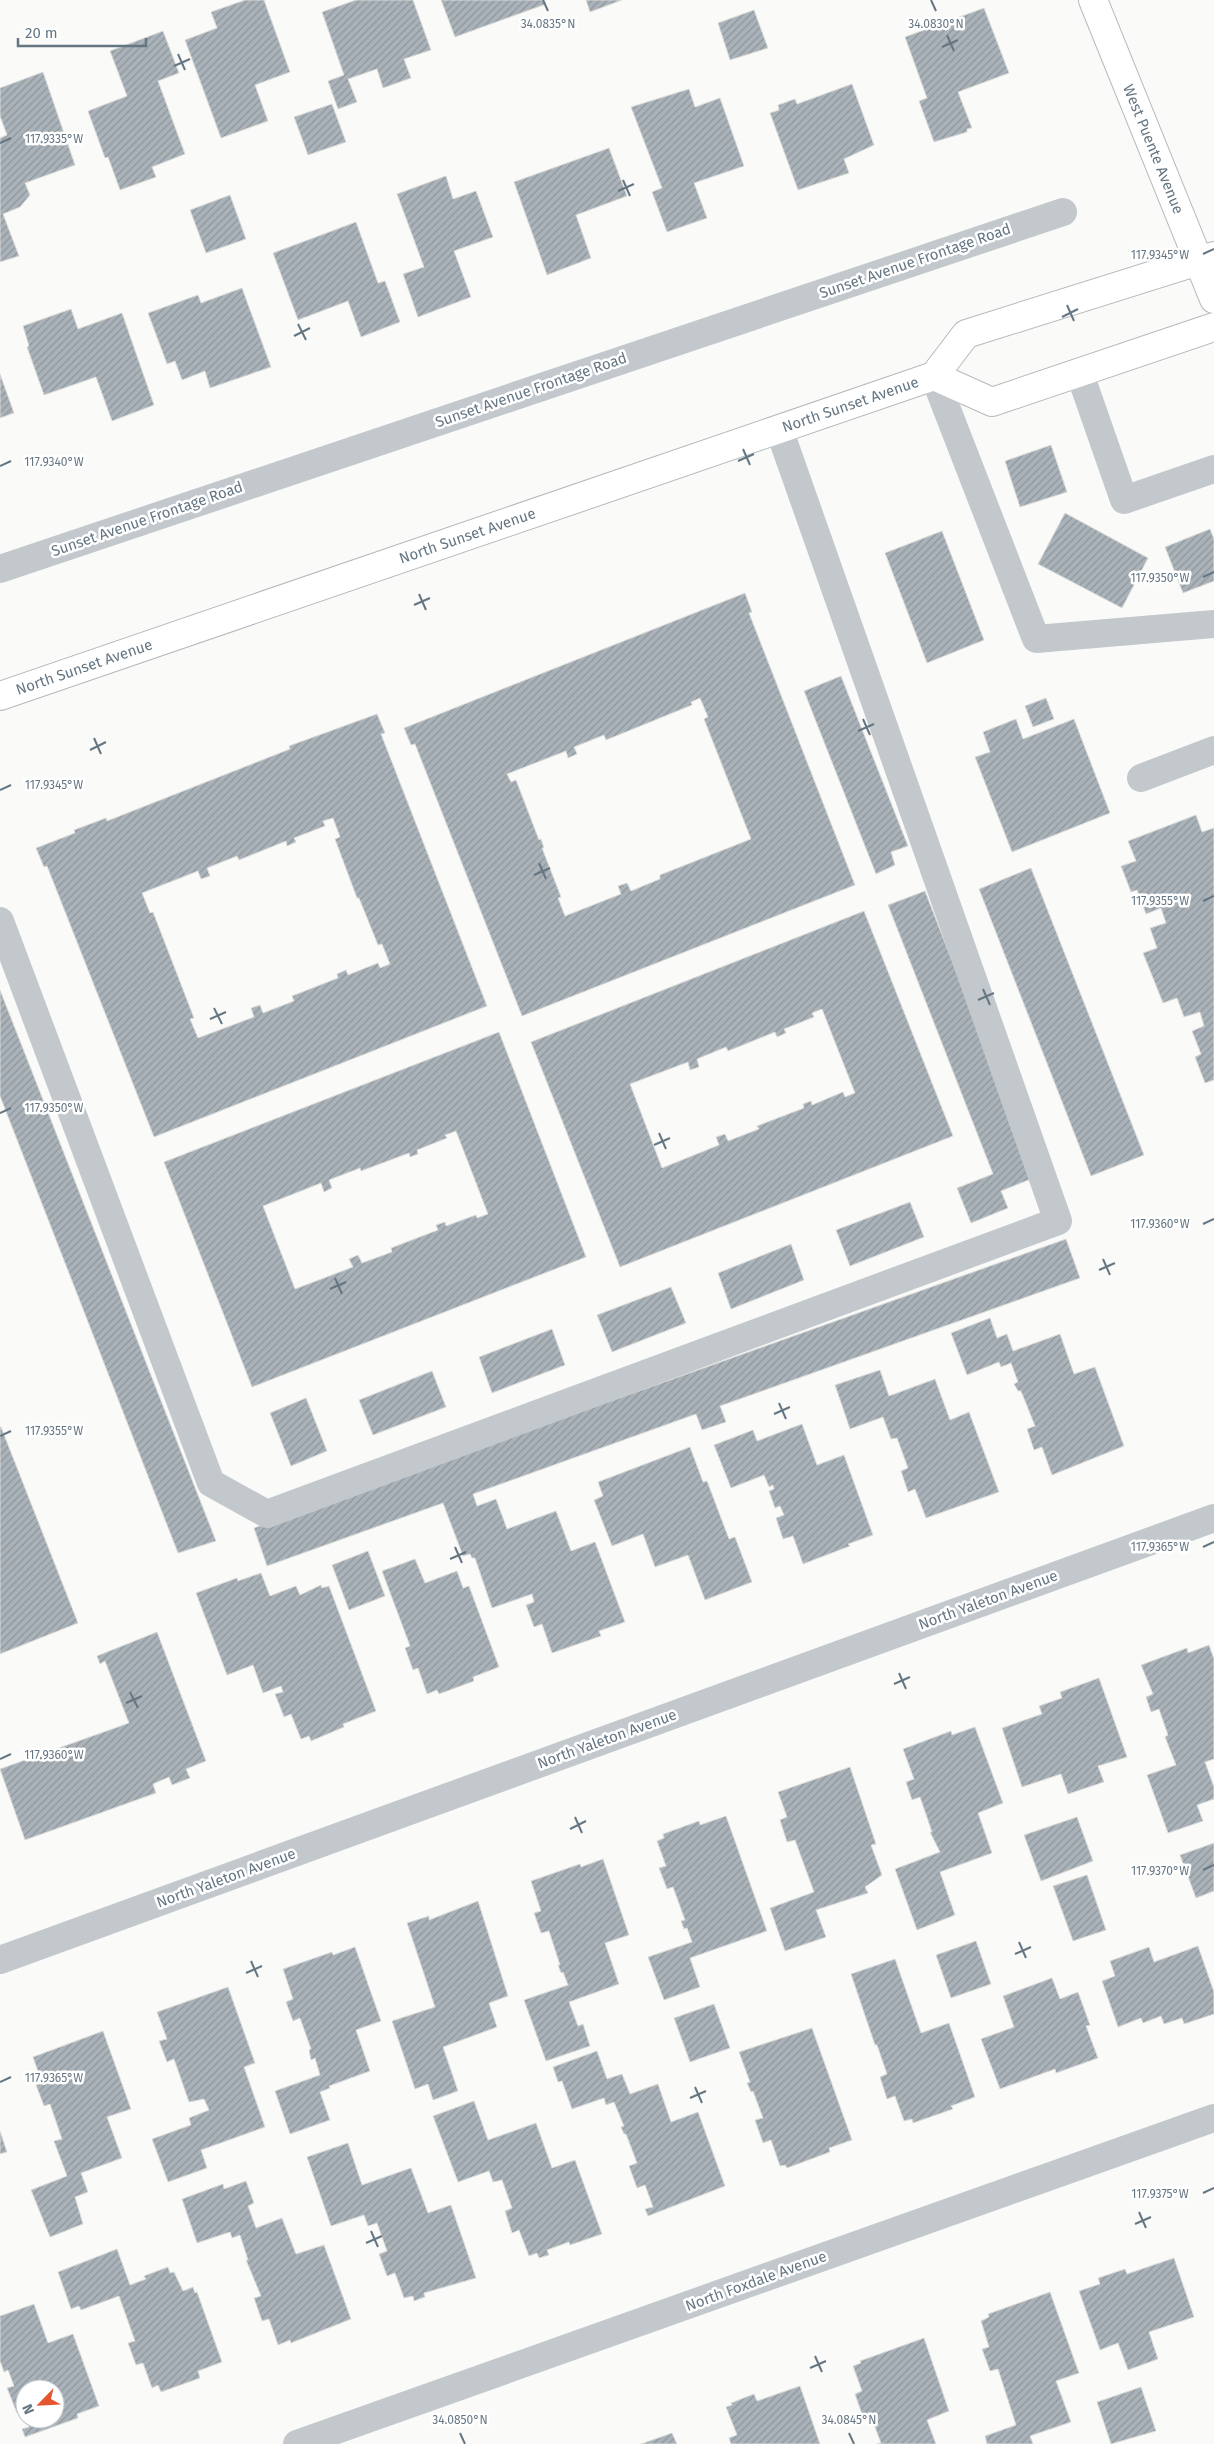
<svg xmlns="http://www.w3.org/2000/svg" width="1214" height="2444" font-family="'Fira Sans',sans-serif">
	<defs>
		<pattern id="building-hatch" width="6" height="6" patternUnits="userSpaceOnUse" patternTransform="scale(1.25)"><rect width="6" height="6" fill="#aab3b9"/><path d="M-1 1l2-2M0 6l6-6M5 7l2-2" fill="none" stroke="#8e969c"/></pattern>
	</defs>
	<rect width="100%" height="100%" fill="#fafaf8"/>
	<!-- building -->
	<path fill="url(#building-hatch)" stroke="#dcdcda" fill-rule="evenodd" d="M245,0H264L290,72L255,85L268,121L221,138L185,40L217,28L211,12Z
		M356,0H413L431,50L404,59L411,78L383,88L377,69L348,79L357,102L338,109L328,81L344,75L322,12Z
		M441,0H544L546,4L455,37Z
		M586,0H622L590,12Z
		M984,8L1009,73L958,92L972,128L967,129V132L934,142L919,101L927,98L905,37Z
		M754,10L768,48L730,60L718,23Z
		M163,31L179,73L158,81L185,154L152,167L156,177L120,190L108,157L105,158L88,111L127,96L110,51Z
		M43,72L75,165L25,183L30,195L20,207L3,214L19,256L0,262V138L7,135L0,116V88Z
		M852,84L874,145L844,159L849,173L798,190L770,113L779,110L778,105L795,99L797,104Z
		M689,89L695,107L720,98L744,166L694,183L707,218L667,232L652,192L662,188L631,107Z
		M332,104L346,142L308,155L294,117Z
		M609,148L627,196L576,215L591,258L547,275L514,182Z
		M446,176L453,199L476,191L493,237L454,251L471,297L418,317L403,274L424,267L397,194Z
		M230,195L246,239L206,253L190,210Z
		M356,222L378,283L385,281L400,322L361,337L348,301L298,320L273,253Z
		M242,288L271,367L210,388L205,371L182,380L175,361L167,364L148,313L198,295L201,303Z
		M71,309L78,329L122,313L154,405L112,421L96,377L44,395L27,347L29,346L23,326Z
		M0,374L14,413L0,418Z
		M1051,445L1067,492L1020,507L1005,461Z
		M1065,513L1148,558L1122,608L1038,564Z
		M1210,529L1214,539V581L1183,593L1165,547Z
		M942,531L984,640L927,663L885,553Z
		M745,593L752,612L749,613L855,885L522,1016L415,744L411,745L404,728ZM700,698L708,717L704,719L751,839L660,875V879L631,891L627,883L618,886L621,894L565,916L558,898L561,897L542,848H544L541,839L539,840L516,780L511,782L507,774L566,751L568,758L577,754L574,747L604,735L606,740L692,705L691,702Z
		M841,676L908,846L891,852L895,865L876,874L804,691Z
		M1046,698L1054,719L1033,727L1025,706Z
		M377,714L385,733L381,734L487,1006L154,1137L47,866L44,867L36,848L75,833L74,830L106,818L107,821L290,749L289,746ZM333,818L340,837L335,839L357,898H359L378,945L382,944L390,964L380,968L378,963L348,975L346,970L337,974L338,978L292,996L294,1001L263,1013L260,1005L251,1008L254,1017L198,1038L190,1019L194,1018L153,912L150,913L142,893L198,871L201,879L210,876L207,868L237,856L239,860L286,841L287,846L296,842L294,838L325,826L323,821Z
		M1016,719L1023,739L1074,719L1110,813L1012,852L975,757L990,752L983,732Z
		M1196,815L1202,832L1214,828V1080L1205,1083L1195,1057L1201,1054L1192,1031L1204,1026L1200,1012L1184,1017L1177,998L1163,1003L1143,953L1157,948L1150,928L1166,923L1161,908L1146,914L1137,890L1131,892L1121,866L1136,861L1128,841Z
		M1031,868L1144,1155L1091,1176L979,889Z
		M925,891L1036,1177L1001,1191L1008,1208L971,1223L957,1188L993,1174L888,905Z
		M864,911L953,1136L620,1267L531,1042ZM822,1009L855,1093L845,1097L843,1092L812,1105L811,1101L803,1104L804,1108L757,1126L759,1129L728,1141L725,1134L716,1137L719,1145L662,1168L630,1084L688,1062L690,1070L699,1067L697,1059L726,1047L728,1051L775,1032L777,1037L786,1033L784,1029L814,1017L812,1013Z
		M0,990L216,1541L178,1553L0,1096Z
		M499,1032L586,1257L252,1387L164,1162ZM456,1131L488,1214L477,1218L476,1215L446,1226L445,1222L436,1225L438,1230L391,1248L392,1252L362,1263L358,1255L349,1259L353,1267L295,1289L263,1206L321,1183L324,1192L332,1188L329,1180L360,1168L361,1171L409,1153L410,1157L418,1154L417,1150L447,1138L445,1135Z
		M910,1202L924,1237L850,1266L836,1230Z
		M1066,1239L1080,1278L720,1406L726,1422L702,1430L696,1414L473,1494L477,1506L496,1499L507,1529L556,1511L571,1551L595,1542L625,1622L599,1631L601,1636L552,1653L542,1624L534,1627L526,1605L534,1602L532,1594L492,1608L475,1558H472L470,1554L463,1556L443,1503L267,1566L254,1528Z
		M791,1244L804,1280L731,1309L718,1273Z
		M671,1287L686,1323L612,1352L597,1315Z
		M990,1318L997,1338L1007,1334L1013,1351L1060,1334L1074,1374L1095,1367L1124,1446L1052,1475L1042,1447L1034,1450L1027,1429L1035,1426L1021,1391H1018L1014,1384L1018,1382L1011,1363L1001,1367L999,1362L967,1375L951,1333Z
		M552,1329L565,1365L492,1393L479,1357Z
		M880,1370L889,1396L935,1379L950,1420L969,1412L999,1492L926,1518L915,1489L908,1492L901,1471L908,1468L897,1438L891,1439L883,1417L850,1429L835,1385Z
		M432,1371L446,1407L373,1435L359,1400Z
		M306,1398L327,1451L291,1466L270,1413Z
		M802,1424L817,1465L844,1455L873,1535L848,1544L850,1546L803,1564L793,1536L783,1539L776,1518L784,1515L780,1506L775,1508L769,1491L774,1489L773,1485L769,1487L764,1475L731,1488L714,1445L753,1430L757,1441Z
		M1,1427L78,1623L0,1654V1427Z
		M690,1447L703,1482L707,1481L729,1539L735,1537L752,1582L705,1600L688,1555L655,1567L643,1534L612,1546L594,1500L603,1496L598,1482Z
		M368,1551L385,1596L349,1610L332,1565Z
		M415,1559L425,1583L457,1571L463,1588L469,1586L499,1667L473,1677L474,1681L439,1694L437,1690L427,1694L418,1668L413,1670L405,1648L410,1646L382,1571Z
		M261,1573L270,1596L296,1586L300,1595L321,1585L322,1588L329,1586L376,1711L343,1724L344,1727L311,1741L309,1736L301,1739L291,1714L284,1717L275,1694L283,1692L281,1686L263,1693L253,1665L227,1675L196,1593L237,1578L238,1581Z
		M157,1632L206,1761L186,1769L190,1778L172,1785L169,1777L153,1784L156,1793L25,1840L0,1769L129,1723L105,1661L100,1664L97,1656Z
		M1209,1645L1214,1659V1759L1205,1762L1214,1787V1799L1197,1805L1203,1821L1168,1833L1147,1775L1176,1765L1165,1737L1168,1735L1159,1709L1151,1712L1146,1697L1153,1694L1141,1665L1187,1648L1188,1653Z
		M1099,1678L1127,1757L1098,1766L1104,1782L1068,1794L1061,1774L1022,1787L1002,1728L1042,1714L1039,1706L1062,1698L1060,1692Z
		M975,1727L1003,1803L978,1813L992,1853L940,1872L955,1915L917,1930L895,1869L940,1852L930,1832H932L920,1797L912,1800L906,1782L914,1779L903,1749L951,1731L952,1735Z
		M850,1767L876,1844L871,1845L882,1875L865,1887L868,1893L816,1910L826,1937L785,1951L770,1908L814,1892L795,1840L787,1842L780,1820L787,1817L778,1792Z
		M726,1816L767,1931L690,1958L700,1987L664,2000L648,1957L692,1942L687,1928L684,1929L681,1921L685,1920L673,1887L667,1889L659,1868L666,1866L657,1841L664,1838L663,1834L699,1821L700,1825Z
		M1077,1817L1093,1861L1041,1881L1024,1835Z
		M1214,1843V1891L1196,1898L1180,1855Z
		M603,1859L629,1935L605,1943L619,1984L569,2002L578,2026L583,2024L590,2046L546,2061L524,2000L568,1985L563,1972L561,1973L558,1965H560L549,1931L541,1933L534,1913L541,1911L531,1881L580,1864L581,1867Z
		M1087,1875L1106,1930L1073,1941L1053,1886Z
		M478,1901L508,1996L489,2003L497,2027L443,2047L458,2091L433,2100L428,2084L415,2089L392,2021L435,2007L407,1923L429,1916V1920Z
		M976,1941L991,1984L951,1998L936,1955Z
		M1198,1946L1214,1992V2014L1184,2024L1182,2018L1164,2024L1161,2016L1143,2023L1141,2018L1118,2027L1102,1981L1115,1976L1110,1961L1149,1947L1154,1962Z
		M355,1947L381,2021L356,2030L370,2071L329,2086L330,2088L320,2092L330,2120L290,2134L275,2091L320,2075L315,2058L311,2060L309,2050L311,2049L300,2018L293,2021L286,2002L293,1999L283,1969L332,1952L333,1955Z
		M895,1959L921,2033L949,2023L975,2097L951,2106L953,2109L913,2123L912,2119L904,2121L895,2096L887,2099L880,2077L887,2074L877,2045H875L851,1974Z
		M1052,1978L1060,1999L1078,1992L1090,2025L1086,2026L1098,2058L1056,2073L1055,2069L1000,2089L981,2039L1014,2027L1003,1996Z
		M228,1987L255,2063L244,2067L265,2127L201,2150L207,2168L168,2182L152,2139L191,2125L189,2118L209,2110L204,2099L189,2102L174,2059L167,2062L159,2041L167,2039L157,2012Z
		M714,2004L730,2048L690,2062L674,2018Z
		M812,2028L852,2140L829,2148L830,2152L787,2168L785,2165L780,2166L771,2140L763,2143L755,2120L763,2118L753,2091L751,2092L747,2083L750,2082L739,2052Z
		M103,2031L131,2109L107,2117L122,2158L81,2173L88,2192L75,2197L83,2224L50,2237L31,2190L67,2176L54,2141L62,2139L50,2104L44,2106L36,2085L42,2083L33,2057Z
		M597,2051L607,2079L622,2074L630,2094L658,2084L671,2122L698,2112L725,2186L648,2216L645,2209L653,2207L645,2185L637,2188L629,2166L637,2163L626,2134H624L621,2127L624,2126L614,2102L606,2105L604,2098L572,2109L562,2081L558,2082L553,2067Z
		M474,2101L488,2140L536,2123L552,2168L575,2160L602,2234L570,2245L569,2242L547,2250L549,2255L539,2258L537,2253L529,2256L519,2230L512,2233L505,2211L512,2208L502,2180L493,2182L489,2171L458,2182L433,2116Z
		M0,2131L7,2152L0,2154Z
		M348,2143L362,2185L411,2168L428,2213L451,2205L476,2278L424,2293L425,2297L414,2301L413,2296L404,2298L395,2273L387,2276L379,2254L387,2251L377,2223L368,2226L364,2215L331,2226L307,2157Z
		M246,2181L254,2203L248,2206L256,2228L282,2218L296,2254L324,2245L351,2319L291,2343L290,2340L278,2345L269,2319L262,2321L254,2298L261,2296L246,2260H248L240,2235L232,2238L230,2232L197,2243L182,2199L223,2184L224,2189Z
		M117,2249L130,2285L146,2279L144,2276L168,2267L170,2273L174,2272L183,2291L193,2287L195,2293L197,2292L222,2362L198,2371L200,2378L161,2392L158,2385L152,2388L143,2363L136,2365L128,2343L135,2341L119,2296L81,2310L79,2306L71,2309L58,2272Z
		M1174,2258L1194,2317L1149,2332L1158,2359L1128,2370L1118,2343L1100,2350L1079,2291L1100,2284L1098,2278L1125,2269L1127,2274Z
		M1050,2292L1079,2373L1056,2381L1071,2422L1030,2436L1033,2444H987L985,2436L1016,2425L998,2369L990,2371L982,2349L989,2347L981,2321L989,2317L988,2314Z
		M34,2304L48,2343L73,2334L99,2406L77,2414L78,2418L25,2437L22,2429L29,2427L26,2419H55V2389H25V2416L23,2411L17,2413L7,2388L14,2386L8,2370L4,2372L0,2361V2316Z
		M924,2338L949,2411L927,2420L936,2444H877L881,2443L870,2414L863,2417L855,2394L862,2391L853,2366L861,2363L860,2361Z
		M800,2386L820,2444H731L729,2438L737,2435L726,2407L732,2405L731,2403L754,2394L757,2401Z
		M1141,2387L1156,2431L1111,2444L1097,2402Z
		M672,2433L677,2444H641Z"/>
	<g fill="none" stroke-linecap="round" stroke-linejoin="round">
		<!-- major casing -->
		<g stroke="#b5babe" stroke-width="30">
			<g id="major">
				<path id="s1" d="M1093,0L1214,299"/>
				<path d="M934,376L992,402L1214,327"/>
				<path id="s2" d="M0,696L934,376L966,334L1214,256"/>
			</g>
		</g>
		<!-- minor -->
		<path stroke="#c3c8cc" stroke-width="28" d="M1080,374L1124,500L1214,469
			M934,376L1036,639L1214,624
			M0,569L1063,212
			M1141,778L1214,750
			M0,921L211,1483L267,1514L1058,1221L779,429
			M0,1960L1214,1518
			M297,2444L1214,2118"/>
		<!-- major -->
		<use href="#major" stroke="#fff" stroke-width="28"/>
	</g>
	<!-- ticks -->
	<path fill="none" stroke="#657683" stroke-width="2" d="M543,0L548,11M931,0L936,11M947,35L954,51M942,47L958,40M178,54L185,70M174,66L190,59M0,143L11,138M623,180L630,196M618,191L634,184M1203,254L1214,249M1067,305L1074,321M1062,317L1078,309M298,324L306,340M294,336L310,328M743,449L750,465M738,461L754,454M0,466L11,461M1203,577L1214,572M419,594L426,610M414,605L430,598M863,719L870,735M858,731L874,724M94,738L101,754M90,750L106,742M0,790L11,785M539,863L546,879M534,875L550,868M1203,901L1214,896M983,989L990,1005M978,1000L994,993M214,1008L222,1024M210,1019L226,1012M0,1113L11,1108M659,1133L666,1149M654,1145L670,1138M1203,1224L1214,1219M1103,1259L1110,1275M1099,1270L1115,1263M335,1278L342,1294M330,1289L346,1282M779,1403L786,1419M774,1414L790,1407M0,1436L11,1431M455,1547L462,1563M1203,1547L1214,1542M450,1559L466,1552M899,1673L906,1689M894,1684L910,1677M130,1692L138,1708M126,1703L142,1696M0,1759L11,1754M575,1817L582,1833M570,1829L586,1821M1203,1870L1214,1865M1019,1942L1026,1958M1015,1954L1031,1947M251,1961L258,1977M246,1973L262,1966M0,2082L11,2077M695,2087L702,2103M690,2098L706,2091M1203,2193L1214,2188M1139,2212L1146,2228M1135,2224L1151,2217M371,2231L378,2247M366,2243L382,2236M815,2356L822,2372M810,2368L826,2361M460,2433L465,2444M849,2433L854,2444"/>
	<g text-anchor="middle" stroke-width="5" stroke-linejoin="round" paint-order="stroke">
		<!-- street labels -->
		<g font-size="15" fill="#657683" stroke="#fff">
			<text dy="5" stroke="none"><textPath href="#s1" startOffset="161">West Puente Avenue</textPath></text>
			<text transform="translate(915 261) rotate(-19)" y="5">Sunset Avenue Frontage Road</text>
			<text transform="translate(531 390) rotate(-19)" y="5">Sunset Avenue Frontage Road</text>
			<text dy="5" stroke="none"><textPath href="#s2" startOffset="899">North Sunset Avenue</textPath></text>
			<text transform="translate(147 519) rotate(-19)" y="5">Sunset Avenue Frontage Road</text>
			<text dy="5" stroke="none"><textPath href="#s2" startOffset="494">North Sunset Avenue</textPath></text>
			<text dy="5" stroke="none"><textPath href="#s2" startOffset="89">North Sunset Avenue</textPath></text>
			<text transform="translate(988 1600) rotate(-20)" y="5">North Yaleton Avenue</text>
			<text transform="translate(607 1739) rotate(-20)" y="5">North Yaleton Avenue</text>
			<text transform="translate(226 1878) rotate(-20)" y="5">North Yaleton Avenue</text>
			<text transform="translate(756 2281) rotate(-20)" y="5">North Foxdale Avenue</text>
		</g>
	</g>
	<g font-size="12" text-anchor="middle" fill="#657683" stroke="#fff" stroke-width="5" stroke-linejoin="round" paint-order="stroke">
		<text x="936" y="28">34.0830°N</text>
		<text x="548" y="28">34.0835°N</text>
		<text x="54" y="143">117.9335°W</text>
		<text x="1160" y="259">117.9345°W</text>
		<text x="54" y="466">117.9340°W</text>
		<text x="1160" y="582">117.9350°W</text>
		<text x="54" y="789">117.9345°W</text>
		<text x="1160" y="905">117.9355°W</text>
		<text x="54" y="1112">117.9350°W</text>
		<text x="1160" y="1228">117.9360°W</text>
		<text x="54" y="1435">117.9355°W</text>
		<text x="1160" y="1551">117.9365°W</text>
		<text x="54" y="1759">117.9360°W</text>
		<text x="1160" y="1875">117.9370°W</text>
		<text x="54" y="2082">117.9365°W</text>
		<text x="1160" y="2198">117.9375°W</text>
		<text x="460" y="2424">34.0850°N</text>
		<text x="849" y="2424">34.0845°N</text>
	</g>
	<!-- north arrow -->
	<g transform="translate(40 2404) rotate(246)"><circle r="24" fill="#ffffff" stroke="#c1c8cd"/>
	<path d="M0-4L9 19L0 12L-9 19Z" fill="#e4572e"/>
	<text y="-8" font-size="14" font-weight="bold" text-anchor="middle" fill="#657683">N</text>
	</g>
	<!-- scale -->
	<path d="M18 38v8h128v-8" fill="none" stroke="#657683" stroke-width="2.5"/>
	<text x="25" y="38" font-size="15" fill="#657683" stroke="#ffffff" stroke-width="4" paint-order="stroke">20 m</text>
</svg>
